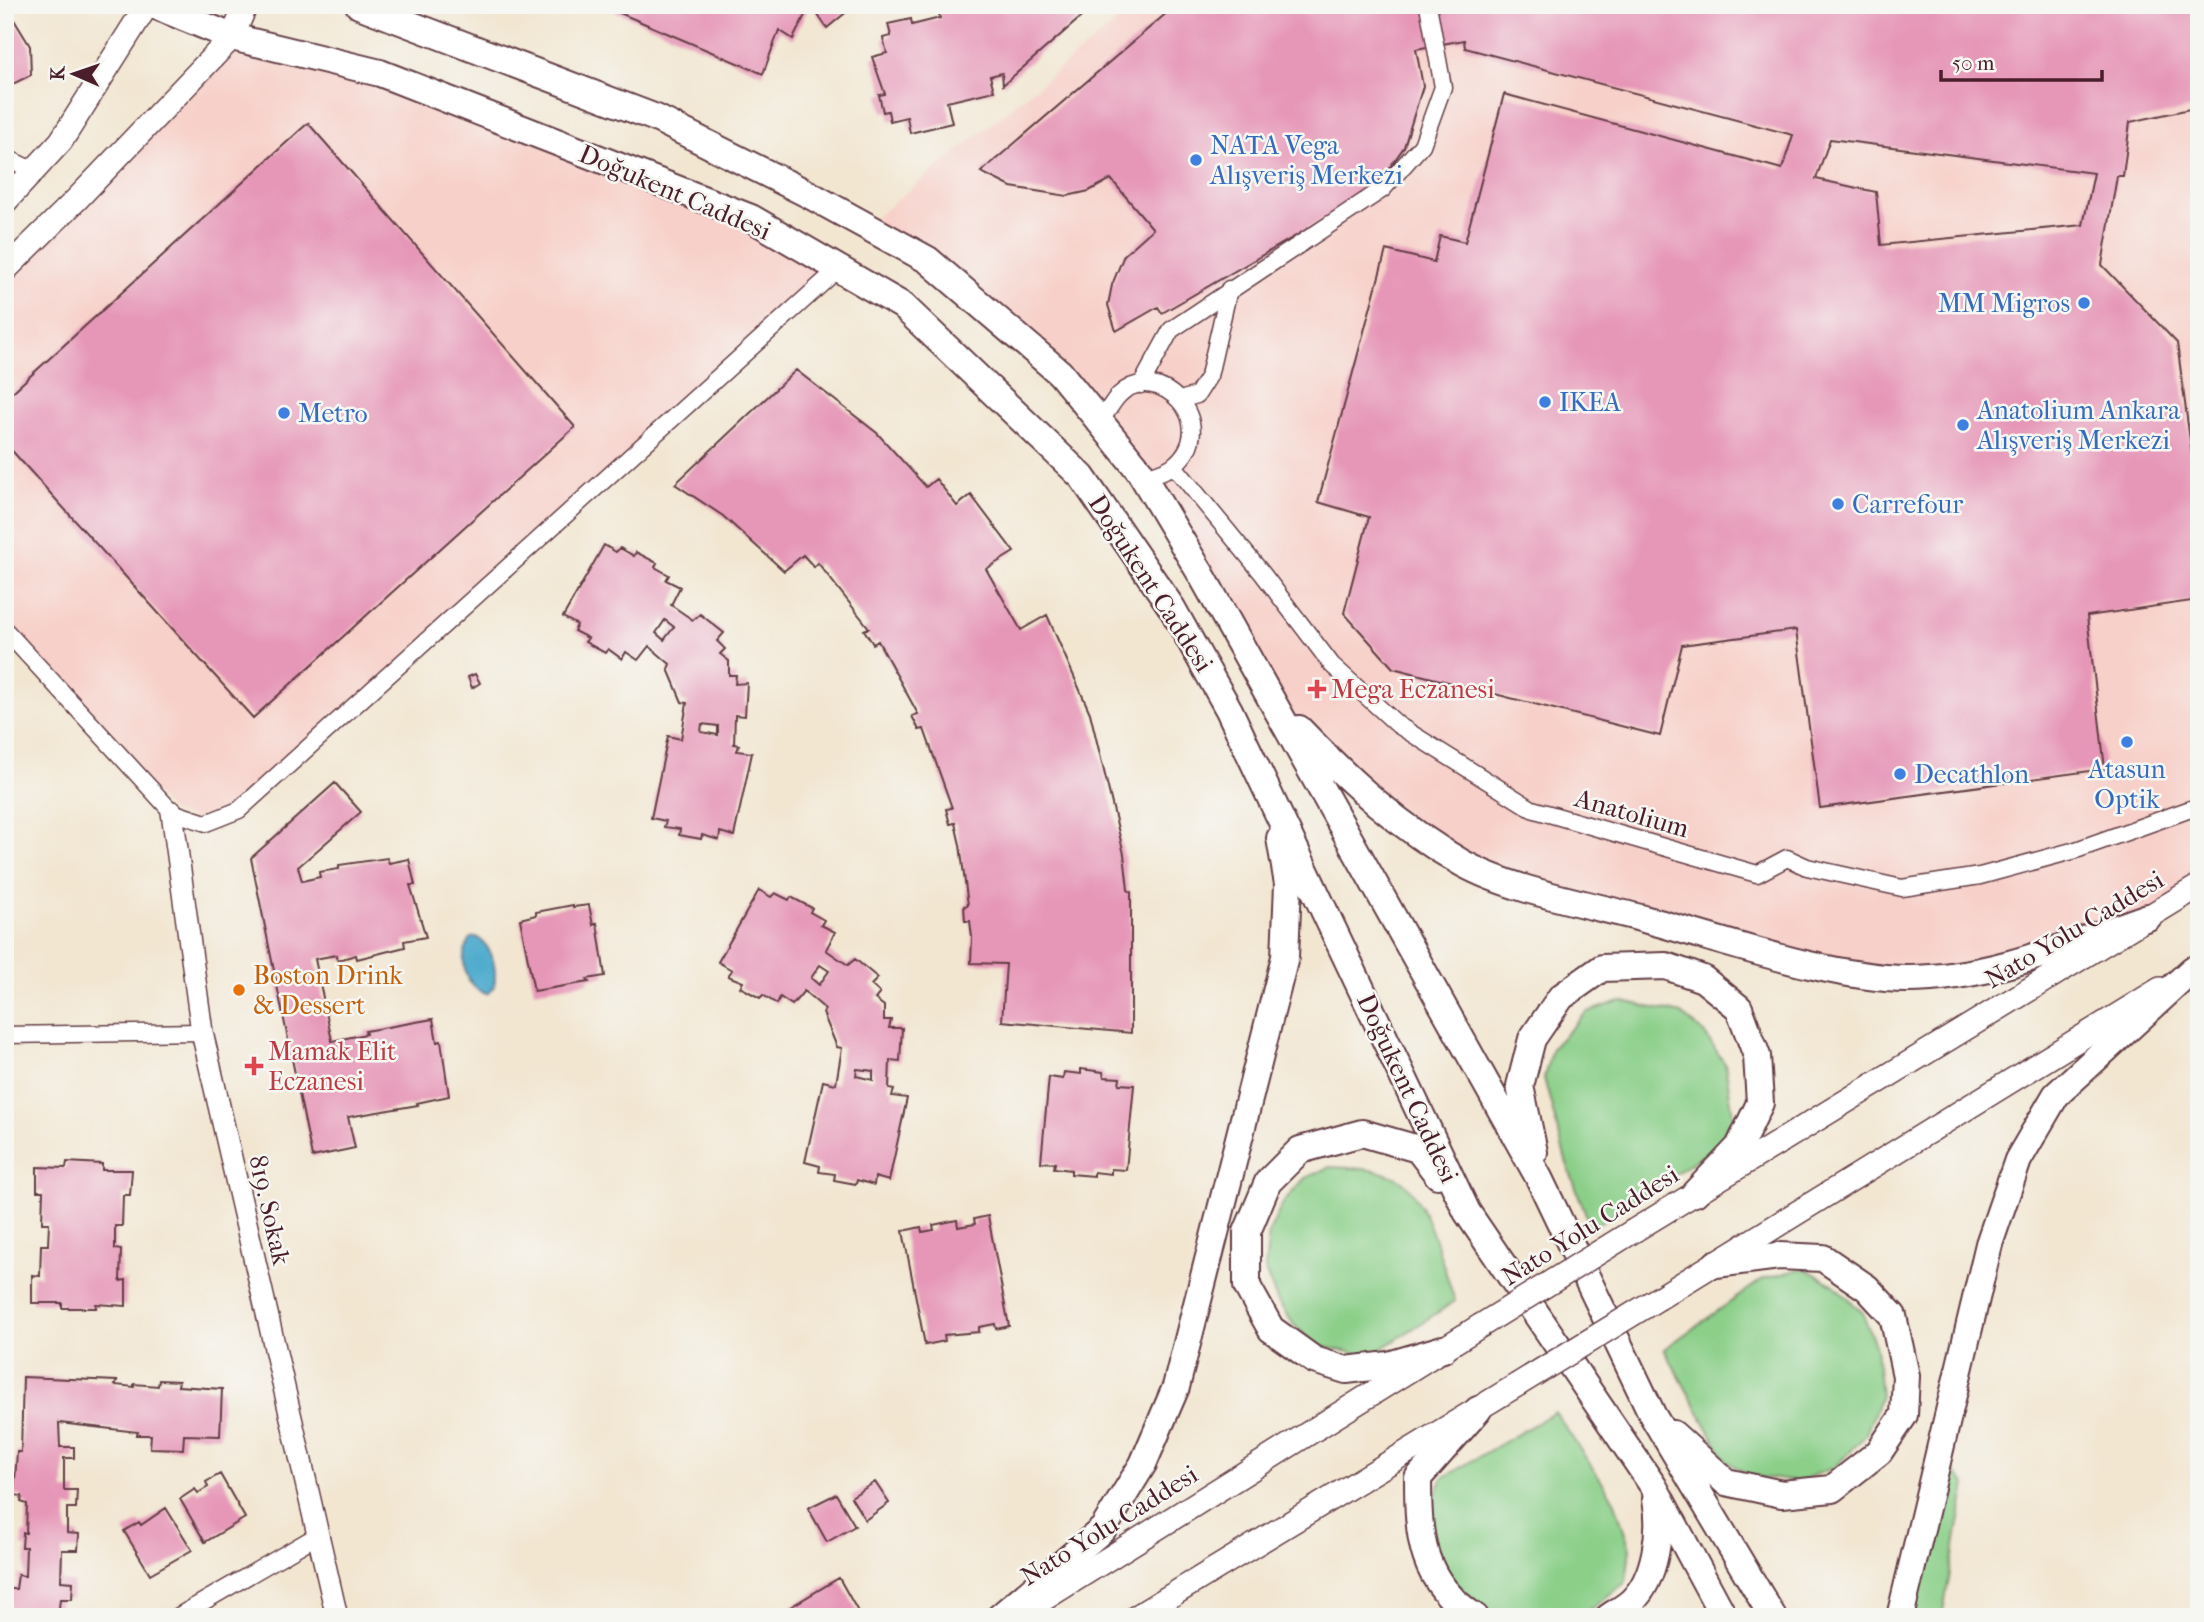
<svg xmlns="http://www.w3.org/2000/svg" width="2204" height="1622" font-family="'IM FELL French Canon',serif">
	<rect width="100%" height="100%" fill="#f6f6f2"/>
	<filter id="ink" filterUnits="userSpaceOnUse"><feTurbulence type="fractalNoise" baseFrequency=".0143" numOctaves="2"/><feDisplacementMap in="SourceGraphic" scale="14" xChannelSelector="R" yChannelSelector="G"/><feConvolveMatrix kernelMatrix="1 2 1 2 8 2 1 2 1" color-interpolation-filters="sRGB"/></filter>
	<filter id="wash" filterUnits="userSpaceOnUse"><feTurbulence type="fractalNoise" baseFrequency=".00686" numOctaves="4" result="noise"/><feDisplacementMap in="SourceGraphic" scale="28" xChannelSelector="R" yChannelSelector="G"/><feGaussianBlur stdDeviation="1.57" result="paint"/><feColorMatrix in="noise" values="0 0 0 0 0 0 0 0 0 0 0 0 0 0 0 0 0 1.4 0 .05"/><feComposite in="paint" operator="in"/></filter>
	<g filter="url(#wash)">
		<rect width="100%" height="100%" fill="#f2e6d1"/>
		<!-- built -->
		<path fill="#f7d0c9" d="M1138,5H2199V886L2148,917L1907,979L1465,864L1272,701L1201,574L1060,373L865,226Z
			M232,37L380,73L838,269L239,810L206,823L172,812L5,630V270Z"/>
		<!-- green -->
		<path fill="#8bcf89" stroke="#6a775a" stroke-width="2" d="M1620,1001L1682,1014L1704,1033L1725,1064L1733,1115L1717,1146L1591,1229L1566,1161L1544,1078L1552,1048L1587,1012Z
			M1329,1167C1352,1168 1378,1168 1399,1179C1426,1195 1444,1271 1455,1301L1371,1356L1318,1346L1294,1325L1277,1300L1265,1270L1269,1232L1284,1201L1305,1178Z
			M1804,1268L1833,1284L1862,1312L1876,1347L1881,1396L1865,1436L1835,1467L1798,1482L1751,1476L1726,1461L1664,1349L1763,1279Z
			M1555,1412L1614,1500L1630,1548L1626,1582L1592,1608L1571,1617H1498L1478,1606L1439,1565L1428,1509L1443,1478Z
			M1939,1454L1966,1485L1942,1617H1900Z"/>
		<!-- water -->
		<path fill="#4faccd" stroke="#4c667c" stroke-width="2" d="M477,937C494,949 497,968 494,988L487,994C464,987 457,957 471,938Z"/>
		<g id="blocks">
			<!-- building -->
			<path fill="#e697b7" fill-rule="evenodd" d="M5,5L30,46L31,75L5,88Z
				M601,5H810L793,39L779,30L763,74Z
				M811,5H855L827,28Z
				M937,5H1095L1003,85L1002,73L990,76L994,91L947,102L952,123L910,133L907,117L890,121L888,111L883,112L879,95L885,94L872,57L887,53L883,38L891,36L888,24L911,19L912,25L940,18Z
				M1176,5H2199V107L2130,122L2123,176H2117L2102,265L2177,343L2199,508V600L2087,616L2105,769L1820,808L1796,630L1682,645L1660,736L1393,668L1344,613L1369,517L1318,502L1386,250L1434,262L1440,236L1465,242L1504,94L1782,169L1793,135L1465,48L1464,40L1416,49L1423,86L1404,147L1378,184L1299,234L1162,313L1158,307L1116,331L1108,305L1112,285L1124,255L1153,229L1111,179L1089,191L1067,196L1011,187L981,172ZM1830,139L2094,173L2083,225L1881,245L1876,192L1816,179Z
				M308,123L575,427L253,718L5,443V399Z
				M796,370L877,433L926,487L936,479L957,506L971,495L1014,552L986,569L1021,630L1047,615L1090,713L1124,854L1128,890L1131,892V1033L1002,1021L1006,964L971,963L972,937L970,921H965L964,906L968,905L960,845L955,823L950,824L946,809L952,808L924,729L919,730L912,716L918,714L878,641L873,644L864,630L869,628L818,563L814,567L803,555L784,571L723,516L675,484Z
				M604,545L616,552L620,548L634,556L636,552L657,563L655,567L669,575L666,580L680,587L671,605L693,620L700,614L724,633L717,641L725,649L720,654L729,661V675H736L735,684L747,683L745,716L735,715L734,744L739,745L737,751L752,753L734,836L720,832L719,840L702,835L701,839L679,835L680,829L664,827L666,821L651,818L668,736L681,739L687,703L682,702L668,669L670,664L649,646L638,660L626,652L622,659L608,649L605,653L585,642L588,638L574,631L577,625L563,617ZM665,620L674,627L664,640L656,633ZM702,724L718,726V735L701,732Z
				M475,674L480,683L472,688L468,677Z
				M335,783L361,812L298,867L302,881L320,877L319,872L339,869V865L387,858L389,863L409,859L415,885H410L426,937L404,941L405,947L357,959L356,955L338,960L336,955L315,959L332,1041L366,1034L365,1031L433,1019L437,1042L441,1041L449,1096L417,1103L418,1105L348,1117L355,1148L312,1157L251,858Z
				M759,890L771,897L775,893L789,900L791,897L812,908L810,912L824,920L821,925L835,932L826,950L848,965L855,959L878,978L871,985L880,993L875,999L884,1006V1020H891L889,1028H902L900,1061L890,1060L889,1089L894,1090L892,1096L907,1098L889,1181L875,1177L874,1185L857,1180L856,1184L834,1180L835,1174L819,1172L820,1166L805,1162L823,1081L836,1084L842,1048L837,1047L823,1013L825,1009L804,991L792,1005L780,997L777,1004L763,995L760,998L740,987L743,982L728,976L732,970L718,962ZM820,965L829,971L819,985L811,978ZM857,1069L873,1071V1080L856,1076Z
				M573,905V907L589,905L593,925L597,923L605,976L587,979L589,982L534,991L520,919L536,915V912Z
				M1081,1069L1103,1072L1104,1077L1120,1078L1119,1084L1134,1085L1126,1170L1111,1169V1174L1094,1172V1176L1071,1174V1170L1054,1168L1055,1163L1041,1162L1049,1077L1063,1079L1064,1072L1081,1074Z
				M67,1162L102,1164V1170H132L130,1195H123L122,1226H115V1249L121,1250L120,1281L126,1280V1306L96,1304V1308H62V1303H32V1275L40,1276L41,1245H48L49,1223H42L43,1191H37V1167L66,1168Z
				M988,1216L1009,1326L996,1329L995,1324L979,1327V1332L944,1335L945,1341L925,1345L903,1231L921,1227L922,1232L934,1230L933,1225L957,1220L958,1227L975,1224L974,1219Z
				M23,1377L117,1381L115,1385L134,1387V1384L158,1386L159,1380L179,1381L178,1386L222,1389L220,1436L184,1435L183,1449L150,1448L151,1435H137L138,1432L59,1423L60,1447H74V1458H64V1490H77L76,1508H67V1533L79,1534L78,1550H62L61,1581L73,1582L72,1599H60L58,1617L9,1615L10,1589H16L18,1575L25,1576L26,1547H22L23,1533H26L27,1504L21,1502L22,1496L14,1495L17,1452H21Z
				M220,1474L245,1518L205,1542L180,1499L195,1489L198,1493L208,1487L206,1482Z
				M875,1482L889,1503L865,1520L851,1497Z
				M836,1494L855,1526L827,1542L808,1508Z
				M166,1508L192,1550L150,1574L124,1531L139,1522L141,1525Z
				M839,1578L861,1617H786L782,1612Z"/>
		</g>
	</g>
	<g filter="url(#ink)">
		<use href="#blocks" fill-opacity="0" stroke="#633d44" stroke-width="2"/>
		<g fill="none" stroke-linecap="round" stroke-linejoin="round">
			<!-- minor casing -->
			<g stroke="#633d44" stroke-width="19">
				<path id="minor" d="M5,157L34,171
					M1141,385L1171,330L1383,189L1422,145L1443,87L1428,5
					M1180,400L1197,395L1209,376L1229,289
					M1100,422C1106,414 1112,402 1119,395C1157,358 1224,424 1174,465C1167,471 1153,474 1144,478
					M1174,466L1262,573L1332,665L1398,725L1532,809L1757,874L1787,858L1807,867L1902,888L1980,876L2076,850L2199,806
					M5,630L172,812L206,823L239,810L838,269
					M5,1035L202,1032
					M177,1617L318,1535"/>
			</g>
			<!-- tertiary casing -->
			<g stroke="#633d44" stroke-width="24">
				<path id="tertiary" d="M172,812L202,1032L337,1617"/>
			</g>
			<!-- secondary casing -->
			<g stroke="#633d44" stroke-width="26">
				<path id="secondary" d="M5,202L61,141L147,5
					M5,270L77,199L232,37L246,5
					M1635,1230L2199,886
					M1659,1298L2160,989
					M1015,1617L1480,1326
					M1136,1617L1517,1385"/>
			</g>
			<!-- primary casing -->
			<g stroke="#633d44" stroke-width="30">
				<path id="primary" d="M154,5L232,37L380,73L751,218L903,306L1082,477L1172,608L1229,710L1467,1212L1654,1487L1724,1617
					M359,5L656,118L808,194L928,260L1060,373L1139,470L1201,574L1539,1178L1653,1416L1773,1617
					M1299,729C1349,781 1399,827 1462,863C1512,891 1589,904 1644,919C1723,940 1828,978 1907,979C1990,979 2071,944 2148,917
					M1534,1152L1520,1086L1532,1039L1561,997L1602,968L1666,966L1703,979L1739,1008L1757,1056L1760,1103L1739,1147L1695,1193
					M1438,1175L1418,1149L1362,1133L1300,1150L1268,1182L1247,1232V1286L1271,1329L1314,1360L1346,1370L1389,1365L1443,1349
					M1673,1434L1726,1482L1782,1494L1832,1489L1879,1452L1904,1415L1906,1376L1893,1316L1867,1288L1823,1258L1779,1256L1716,1264
					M1000,1617L1103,1529L1143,1464L1176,1387L1285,957L1288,884L1280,838
					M1475,1617C1421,1582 1418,1537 1418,1478L1478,1410
					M1609,1617C1616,1612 1626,1607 1632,1601C1656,1578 1662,1529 1656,1499
					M1900,1617L1989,1244L2018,1160L2056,1095L2192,970"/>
			</g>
			<!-- minor -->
			<use href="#minor" stroke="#fff" stroke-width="16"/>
			<!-- tertiary -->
			<use href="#tertiary" stroke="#fff" stroke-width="21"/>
			<!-- secondary -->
			<use href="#secondary" stroke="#fff" stroke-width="23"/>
			<!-- primary -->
			<use href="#primary" stroke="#fff" stroke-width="26"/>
			<!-- secondary-bridge casing -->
			<g stroke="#633d44" stroke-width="26" stroke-linecap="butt">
				<path id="secondary-bridge" d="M1480,1326L1635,1230
					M1517,1385L1659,1298"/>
			</g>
			<!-- secondary-bridge -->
			<use href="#secondary-bridge" stroke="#fff" stroke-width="23"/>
		</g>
	</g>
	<!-- markers -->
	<g fill="#3f7fe0" stroke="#f6f6f2" stroke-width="2.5">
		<circle cx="1196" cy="160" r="7"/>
		<circle cx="2084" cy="303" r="7"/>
		<circle cx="1545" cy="402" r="7"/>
		<circle cx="284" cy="413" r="7"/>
		<circle cx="1963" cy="425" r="7"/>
		<circle cx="1838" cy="504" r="7"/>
		<circle cx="2127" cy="742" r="7"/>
		<circle cx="1900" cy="774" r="7"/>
	</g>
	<g fill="#e0444e" stroke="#f6f6f2" stroke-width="2.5">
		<path d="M1313.5 678.5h7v7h7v7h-7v7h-7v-7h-7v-7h7z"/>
		<path d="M250.5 1055.5h7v7h7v7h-7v7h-7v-7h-7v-7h7z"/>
	</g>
	<circle fill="#e8710a" stroke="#f6f6f2" stroke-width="2.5" cx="239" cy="990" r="7"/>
	<g text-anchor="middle" stroke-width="5" stroke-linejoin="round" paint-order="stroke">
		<!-- shop labels -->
		<g font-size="26" fill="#366cbe" stroke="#f6f6f2" text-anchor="start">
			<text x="1210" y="154">NATA Vega<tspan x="1210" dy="30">Alışveriş Merkezi</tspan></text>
			<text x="2070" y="312" text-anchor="end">MM Migros</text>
			<text x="1559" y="411">IKEA</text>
			<text x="1977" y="419">Anatolium Ankara<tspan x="1977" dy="30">Alışveriş Merkezi</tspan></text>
			<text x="298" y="422">Metro</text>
			<text x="1852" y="513">Carrefour</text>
			<text x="2127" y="778" text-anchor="middle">Atasun<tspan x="2127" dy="30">Optik</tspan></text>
			<text x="1914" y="783">Decathlon</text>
		</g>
		<!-- street labels -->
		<g font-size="26" fill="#4a1f2b" stroke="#f6f6f2">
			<text transform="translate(675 192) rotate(23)" y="9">Doğukent Caddesi</text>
			<text transform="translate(1151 583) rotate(57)" y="9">Doğukent Caddesi</text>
			<text transform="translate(1632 813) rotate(16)" y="9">Anatolium</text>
			<text transform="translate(2074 929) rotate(-31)" y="9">Nato Yolu Caddesi</text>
			<text transform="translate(1408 1088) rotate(65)" y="9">Doğukent Caddesi</text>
			<text transform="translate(270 1210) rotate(77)" y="9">819. Sokak</text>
			<text transform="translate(1590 1225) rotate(-32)" y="9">Nato Yolu Caddesi</text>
			<text transform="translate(1109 1525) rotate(-32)" y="9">Nato Yolu Caddesi</text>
		</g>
		<!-- health labels -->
		<g font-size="26" fill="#be3a42" stroke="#f6f6f2" text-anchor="start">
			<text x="1331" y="698">Mega Eczanesi</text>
			<text x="268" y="1060">Mamak Elit<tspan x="268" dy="30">Eczanesi</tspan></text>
		</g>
		<!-- food labels -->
		<g font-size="26" fill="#c56008" stroke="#f6f6f2" text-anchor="start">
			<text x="253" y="984">Boston Drink<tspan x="253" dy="30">&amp; Dessert</tspan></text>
		</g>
	</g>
	<!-- margin -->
	<rect width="2204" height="1622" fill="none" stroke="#f6f6f2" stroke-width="28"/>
	<!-- north arrow -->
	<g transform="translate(74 74) rotate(272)" stroke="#f6f6f2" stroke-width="5" paint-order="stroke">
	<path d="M0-5L12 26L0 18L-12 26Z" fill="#4a1f2b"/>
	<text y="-10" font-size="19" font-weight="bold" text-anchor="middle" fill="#4a1f2b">K</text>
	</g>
	<!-- scale -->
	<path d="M1941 70v10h161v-10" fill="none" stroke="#4a1f2b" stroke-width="3.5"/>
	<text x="1952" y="70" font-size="21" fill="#4a1f2b" stroke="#f6f6f2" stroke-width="5" paint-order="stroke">50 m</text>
</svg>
